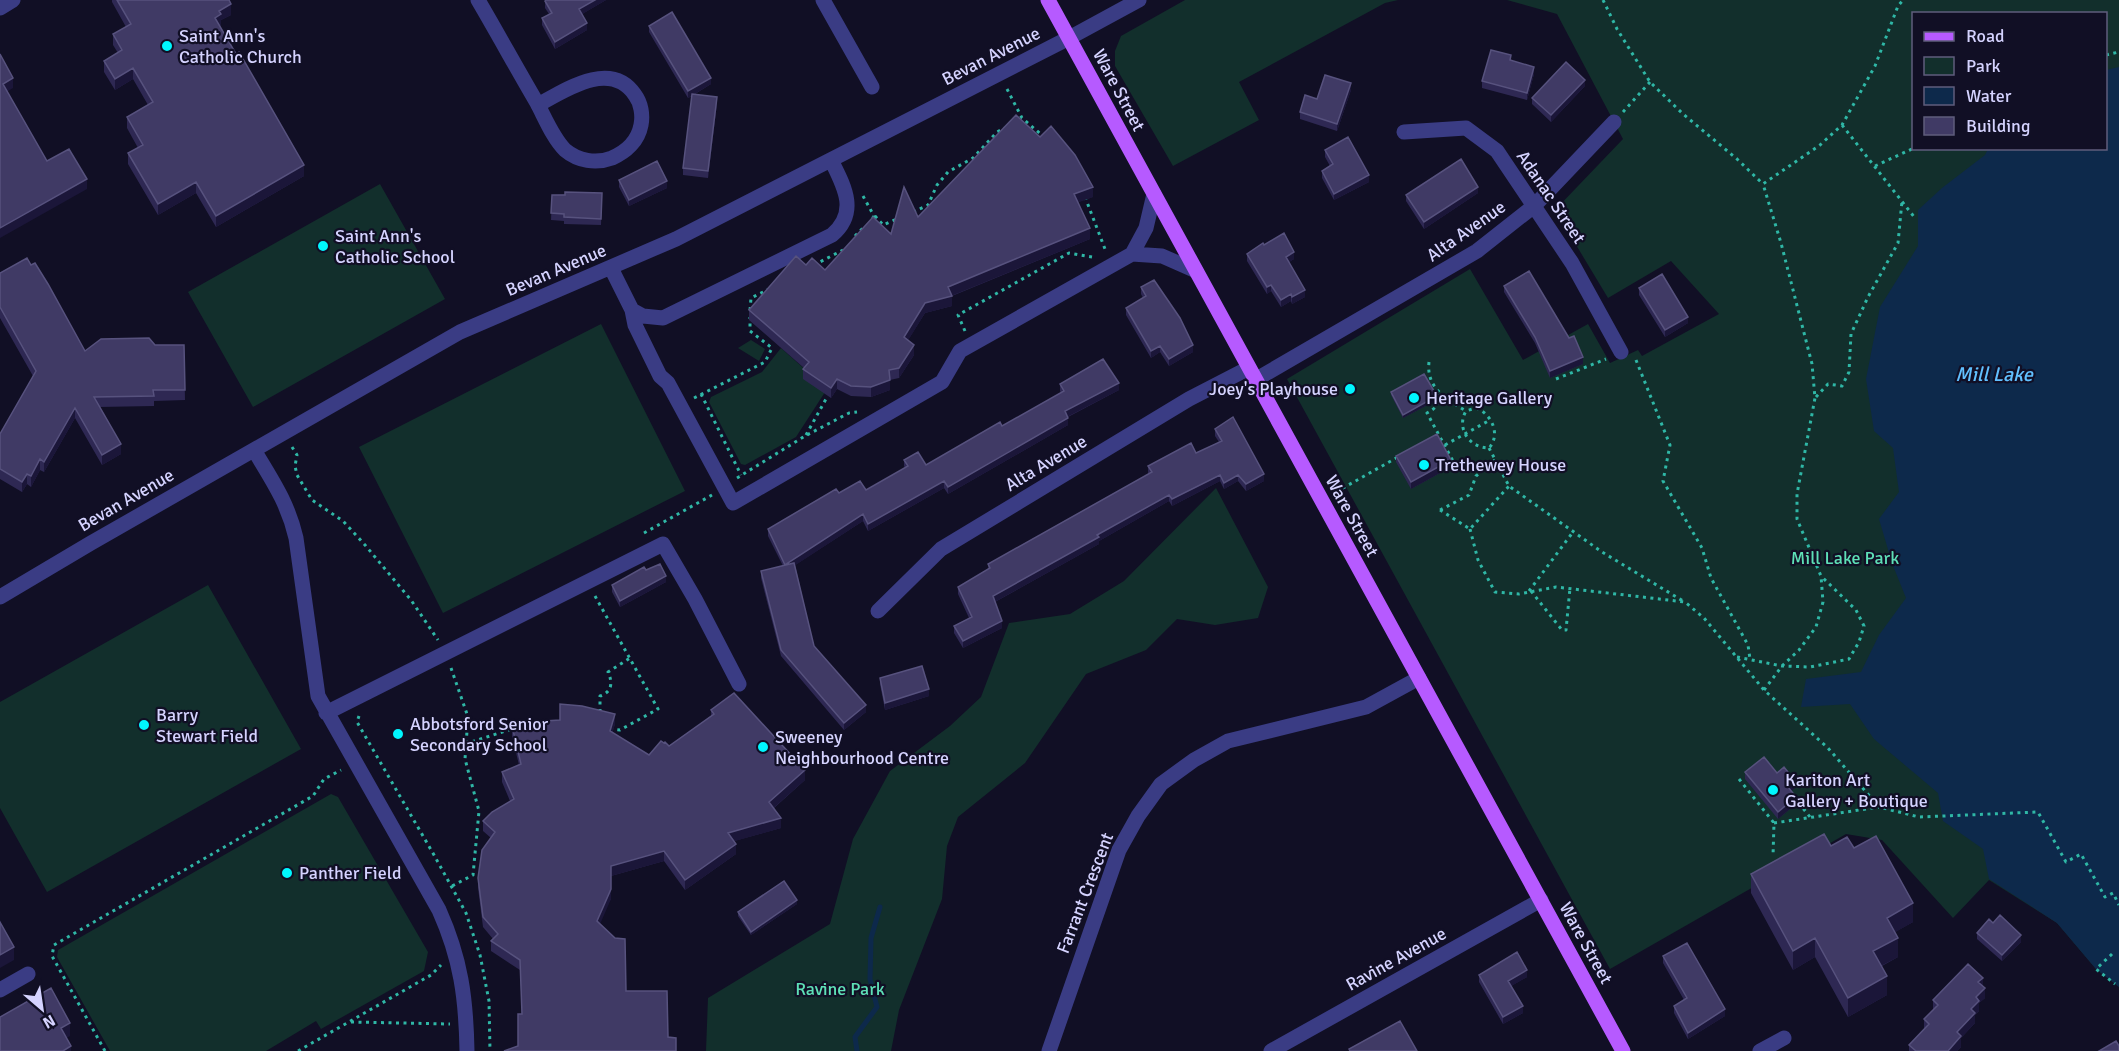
<svg xmlns="http://www.w3.org/2000/svg" width="2119" height="1051" font-family="Signika,sans-serif">
	<rect width="100%" height="100%" fill="#110f25"/>
	<!-- green -->
	<path fill="#122f2c" fill-rule="evenodd" d="M1185,0H1398L1385,3L1239,82L1259,120L1173,166L1115,66V51L1121,36Z
		M1507,0H2119V987L2096,969L2057,923L1989,880L1953,918L1882,840L1846,834L1610,969L1287,379L1470,269L1523,360L1588,324L1610,363L1638,350L1642,356L1719,314L1671,261L1608,298L1555,210L1623,139L1557,14ZM1914,14H2106V148H1914Z
		M380,184L445,299L253,407L188,292Z
		M601,324L685,491L443,613L359,447Z
		M751,340L765,349L759,361L738,348Z
		M781,348L827,389L796,437L745,465L741,464L709,402L711,397L762,372Z
		M1216,488L1268,587L1258,618L1215,625L1177,619L1146,650L1086,674L1025,763L958,817L947,846L942,899L899,1010L891,1051H706L708,998L830,924L853,839L890,771L950,726L981,697L1009,623L1070,614L1124,581Z
		M208,585L301,749L47,892L0,808V702Z
		M331,794L338,797L428,952L424,971L321,1029L316,1021L266,1051H110L57,957L58,950Z"/>
	<!-- water -->
	<path fill="#0d294b" d="M2119,67V987L2096,969L2057,923L1989,879L1983,849L1943,821L1938,793L1874,739L1850,704L1801,707L1806,679L1861,672L1879,635L1906,598L1892,563L1879,519L1899,492L1893,448L1874,431L1866,379L1880,307L1918,246V210L1942,188L1985,155L1988,149L2106,148V70Z"/>
	<g fill="none" stroke-linecap="round" stroke-linejoin="round">
		<!-- stream -->
		<path stroke="#0d294b" stroke-width="5" d="M857,1051L855,1037L877,1007L870,979L871,938L880,907"/>
		<!-- path -->
		<path stroke="#2fb7a6" stroke-width="3" stroke-dasharray="3 4.5" stroke-linecap="butt" d="M1603,0L1617,29L1650,82L1683,114L1737,159L1763,184
			M2106,55L2119,52
			M1007,89L1022,118L1044,137
			M1623,112L1650,82
			M1842,125L1915,218
			M1963,148H1969
			M1875,166L1914,148
			M863,196L874,216L872,219
			M1085,197L1105,249
			M913,212L928,205L937,185L948,172L973,158L997,132L1005,128
			M875,216L883,225L899,218
			M855,236L865,226
			M814,265L843,250
			M750,310L751,298L769,289
			M965,331L958,315L1069,253L1092,257
			M1636,360L1670,445L1663,481L1702,548L1711,578L1748,645L1750,659
			M1429,362C1426,388 1446,399 1466,411
			M1556,379L1606,359
			M701,394L741,475
			M1439,394C1440,404 1436,408 1427,413L1453,461
			M1816,397L1828,384L1842,386L1849,372L1851,334L1868,297L1898,243L1902,201
			M694,398L765,362L772,348L750,331V317
			M1476,408C1492,414 1501,435 1489,448C1469,448 1456,428 1466,411Z
			M806,435L826,399
			M1445,445L1490,420
			M292,447L297,455L295,466L297,475L312,500L343,521L365,545L411,600L438,640
			M1489,448L1509,486L1602,552L1683,601
			M737,478L805,436L849,413L857,412
			M1336,492L1398,457
			M1440,510L1470,529L1509,486
			M1440,510L1469,495L1476,476L1495,460
			M1470,529L1478,560L1495,592L1519,594L1556,587L1685,602L1704,618L1764,690L1828,748L1879,807L1919,817L2038,812L2066,862L2081,854L2105,897L2113,893L2119,905
			M644,533L712,495
			M1529,591L1573,532
			M1531,591L1562,630H1566L1570,588
			M595,596L658,709L620,730L611,729
			M1737,657L1782,666L1810,667L1849,659L1859,642L1864,626L1856,610L1822,577
			M451,668L468,717L465,759L479,811L473,875L452,886
			M1764,690L1782,666L1799,650L1816,627L1823,602L1821,576L1797,519V494L1815,398L1812,364L1781,243L1763,184L1820,145L1842,125L1875,66L1898,6L1903,0
			M600,712V696C612,692 613,683 608,672L630,658
			M359,716L357,722L434,855L466,913L480,955L489,1001L490,1051
			M465,744L515,728
			M1739,779L1774,823L1773,856
			M1794,797L1810,817
			M1774,823L1879,807
			M2112,954L2096,969L2115,984
			M351,1022L450,1024
			M105,1051L52,956L54,945L313,796L324,779L341,770
			M298,1051L431,975L441,965"/>
		<!-- minor -->
		<path stroke="#3a3c84" stroke-width="15" d="M478,0C498,34 517,69 537,103C545,118 553,138 565,150C578,161 596,164 612,158C626,152 638,141 641,125C643,115 641,103 635,95C611,59 565,90 538,105
			M823,0L872,87
			M0,8L13,0
			M1404,132L1466,128L1497,151L1572,263L1621,352
			M1132,254L1162,256L1196,271
			M611,268L632,310L635,325L660,376L668,383L733,503L942,382L960,351L1132,254L1146,228L1154,194
			M632,310L643,316L663,318L832,235C859,212 844,186 831,160
			M1255,380L1477,251L1534,206L1614,122
			M254,450C272,480 288,503 296,538L318,696L439,910C461,959 466,998 467,1051
			M0,597L91,543L460,332L676,239L1069,38L1139,0
			M878,611L941,549L1189,399L1249,368
			M326,713L663,544L695,599L739,684
			M0,990L28,974
			M1049,1051L1119,850L1138,816L1161,784L1194,760L1228,741L1366,707L1419,678
			M1271,1051L1541,900
			M1760,1051L1784,1038"/>
		<!-- major -->
		<path stroke="#b65aff" stroke-width="15" d="M1048,0L1623,1051"/>
	</g>
	<!-- wall -->
	<path fill="#2e2853" d="M112,0H229L231,15L221,20V25L219,26L304,176L216,227L196,193L158,215L128,164V153L138,148L127,128V117L148,105L133,79L115,90L104,72V61L118,53L113,45V34L126,27L112,2Z
		M546,0H606L582,14L587,30L555,49L542,25V18L549,14L545,8V1Z
		M649,26L711,84L695,94L717,103L708,178L683,175V168L692,96L688,98L649,32Z
		M1534,74L1527,100L1482,88V81Z
		M1585,86L1551,122L1532,104V98Z
		M1351,90L1337,131L1300,119V112L1317,99Z
		M1325,150L1369,182L1334,200L1322,178V171L1330,166L1325,157Z
		M619,180L667,188L629,206L619,187Z
		M602,193L601,225L564,224V221L551,220L552,195Z
		M1478,193L1424,229L1406,201V195Z
		M1093,197L1078,202L1090,239L952,296V306L925,313L908,340L914,355L899,378L890,380V390L871,397L851,396L837,389L831,398L803,379V369L804,368L749,320V310L806,265L825,270L891,234L918,217Z
		M1264,245L1294,259L1289,262L1305,297L1292,304L1291,301L1281,307L1271,291L1267,294L1247,261V254Z
		M0,273L85,351L155,345H184L185,400L154,401V406L99,407L121,454L102,465L75,418L44,472L40,470L31,487L27,484L22,492L0,479V434L33,376L0,318Z
		M1504,286L1583,364L1550,378L1535,343L1504,292Z
		M1141,287L1193,352L1169,366L1160,352L1151,358L1126,315V308L1143,298L1141,294Z
		M1639,288L1688,323L1665,337L1639,295Z
		M1060,384L1119,390L1068,417V425L948,494L944,488L868,531L863,521L795,565L814,646L866,712L844,730L781,656L761,578V571L783,566L768,536V529L839,493L866,490L905,468L904,466V460L926,465L1002,426L1061,393L1060,391Z
		M1391,392L1437,400L1403,418L1391,395Z
		M1215,429L1264,481L1246,491L1238,481L1224,489L1220,481L1172,506L1169,501L1099,541V544L995,602L1002,628L963,648L954,633V626L969,618L958,594V587L988,569V564L1149,474L1148,473V466L1196,453L1219,442L1215,436Z
		M1396,456L1451,467L1411,489L1396,462Z
		M646,570L666,582L620,607L612,592V585Z
		M880,678L929,696L885,710L880,684Z
		M711,710L805,780L774,808L781,828L734,841L736,854L685,890L664,861L611,876V899L518,1046L522,1014L520,970L491,951V941L493,939L483,927L478,888V878L491,838L483,831V821L510,801L502,782V772L519,765L512,736V726L615,724L612,733L649,755L669,746L711,716Z
		M1745,772L1777,773L1795,788L1791,791L1796,804L1778,819L1745,779Z
		M1831,846L1854,848L1913,922L1895,932L1898,957L1882,966L1887,995L1848,1017L1815,957L1793,970L1751,893V874Z
		M797,904L751,935L738,916V912Z
		M1993,923L2021,942L2002,961L1977,939V933Z
		M1663,956L1725,1016L1688,1039L1674,1013V1006L1684,1000L1663,963Z
		M1479,975L1527,977L1511,986L1523,1013L1503,1024L1479,982Z
		M1983,986L1985,998L1979,1003V1011L1975,1015V1023L1961,1038V1047L1957,1051H1909V1045L1924,1029V1019L1933,1010V1000Z"/>
	<!-- shaded-wall -->
	<path fill="#1b1639" d="M595,0H606L579,16V9Z
		M231,4V15L221,20V25L215,29V18L219,11Z
		M587,23V30L555,49V42Z
		M1534,67V74L1527,100V93Z
		M133,68V79L115,90V79Z
		M13,78V88L3,94V84Z
		M711,78V84L688,98V91Z
		M1585,80V86L1551,122V115Z
		M1351,83V90L1337,131V124Z
		M717,97V103L708,178V171Z
		M304,165V176L216,227V216Z
		M1369,175V182L1334,200V194Z
		M87,179V189L0,238V228Z
		M667,181V188L629,206V200Z
		M196,182V193L158,215V204Z
		M1093,187V197L1074,204V194Z
		M1478,187V193L1424,229V222Z
		M1090,228V239L951,296H952V306L925,313L904,347V337L925,303L948,287Z
		M1294,252V259L1286,264V257Z
		M1271,285V291L1267,294V287Z
		M1305,290V297L1292,304V297Z
		M1291,294V301L1281,307V300Z
		M1688,317V323L1665,337V330Z
		M914,345V355L899,378V368Z
		M1193,345V352L1169,366V359Z
		M1160,346V352L1151,358V351Z
		M1583,357V364L1550,378V371Z
		M837,379V389L831,398V388Z
		M890,380V390L871,397V387Z
		M1119,383V390L1065,418V411Z
		M1437,396V400L1403,418V415Z
		M75,408V418L44,472V462Z
		M1068,418V425L948,494V487Z
		M121,444V454L102,465V455Z
		M40,459V470L31,487V476Z
		M1451,460V467L1411,489V482Z
		M27,474V484L22,492V482Z
		M1264,474V481L1246,491V484Z
		M1220,475V481L1172,506V499Z
		M1238,475V481L1224,489V483Z
		M944,481V488L868,531V524Z
		M1169,495V501L1099,541V544L993,603V596L1097,535Z
		M863,514V521L785,572V565Z
		M666,576V582L620,607V601Z
		M1002,621V628L963,648V641Z
		M929,689V696L885,710V703Z
		M866,705V712L844,730V723Z
		M615,714V724L610,741V731Z
		M805,770V780L769,812V802Z
		M1795,781V788L1788,794V787Z
		M1796,797V804L1778,819V812Z
		M781,818V828L728,843V833Z
		M736,844V854L685,890V880Z
		M664,851V861L611,876V899L597,931V921L611,866Z
		M797,900V904L751,935V932Z
		M1913,903V922L1887,937V918Z
		M2021,935V942L2002,961V955Z
		M1815,938V957L1793,970V951Z
		M1898,938V957L1873,970V951Z
		M14,947V960L0,968V955Z
		M1527,970V977L1508,988V981Z
		M1887,976V995L1848,1017V998Z
		M1983,978V988L1978,982Z
		M1985,988V998L1979,1003V1011L1975,1015V1023L1961,1038V1047L1957,1051H1948L1957,1032L1971,1009L1976,997Z
		M1523,1006V1013L1503,1024V1017Z
		M1725,1009V1016L1688,1039V1033Z
		M70,1023V1036L61,1041V1028Z
		M71,1046V1051H63Z"/>
	<!-- building -->
	<path fill="#403a65" stroke="#57527e" stroke-width="1.5" d="M117,0H229L231,4L219,11L221,14L215,18L236,54L239,52L304,165L216,216L196,182L158,204L128,153L143,145L127,117L153,102L133,68L115,79L104,61L122,50L113,34L131,24Z
		M546,0H595L579,9L587,23L555,42L542,18L552,13L545,1Z
		M672,12L711,78L688,91L649,26Z
		M1491,50L1511,55L1510,60L1534,67L1527,93L1482,81Z
		M0,54L13,78L3,84L47,161L69,149L87,179L0,228Z
		M1566,62L1585,80L1551,115L1532,98Z
		M1325,75L1351,83L1337,124L1300,112L1305,95L1317,99Z
		M692,94L717,97L708,171L683,168Z
		M1016,115L1040,137L1051,126L1075,155L1093,187L1074,194L1090,228L948,287L952,296L925,303L904,337L914,345L899,368L889,370L890,380L871,387L851,386L837,379L831,388L803,369L809,362L749,310L796,256L806,265L812,258L825,270L873,217L891,234L904,187L918,217Z
		M1348,137L1369,175L1334,194L1322,171L1333,164L1325,150Z
		M1461,159L1478,187L1424,222L1406,195Z
		M657,161L667,181L629,200L619,180Z
		M565,192L602,193L601,219L564,217V214L551,213L552,195H565Z
		M1284,233L1294,252L1286,257L1305,290L1292,297L1291,294L1281,300L1271,285L1267,287L1247,254L1263,243L1264,245Z
		M27,258L31,265L35,263L48,284L85,351L101,339L149,338L155,345H184L185,390H153L154,396L94,397L121,444L102,455L75,408L44,462L40,459L31,476L27,474L22,482L0,469V434L36,371L0,307V273Z
		M1529,271L1569,338L1574,336L1583,357L1550,371L1535,337L1504,286Z
		M1662,274L1688,317L1665,330L1639,288Z
		M1154,280L1180,318L1193,345L1169,359L1160,346L1151,351L1126,308L1146,296L1141,287Z
		M1103,359L1119,383L1065,411L1068,418L948,487L944,481L868,524L863,514L785,565L768,529L836,489L839,493L860,481L866,490L908,466L904,460L918,452L926,465L1000,422L1002,426L1064,391L1060,384Z
		M1424,374L1437,396L1403,415L1391,392Z
		M1233,417L1264,474L1246,484L1238,475L1224,483L1220,475L1172,499L1169,495L1097,535L1099,537L993,596L1002,621L963,641L954,626L972,617L958,587L990,568L988,564L1152,472L1148,466L1191,443L1196,453L1222,441L1215,429Z
		M1437,434L1451,460L1411,482L1396,456Z
		M794,563L814,646L866,705L844,723L781,650L761,571Z
		M660,564L666,576L620,601L612,585L644,567L646,570Z
		M922,666L929,689L885,703L880,678Z
		M734,693L805,770L769,802L781,818L728,833L736,844L685,880L664,851L611,866V889L597,921L615,938L625,939L626,991H667L668,1037L676,1038V1051H504L518,1046V1014H522L520,960L491,941L498,934L483,917L478,878L482,850L495,832L483,821L492,812L514,799L502,772L521,764L512,726L528,722L560,720V704L582,706L615,714L610,731L649,755L661,741L664,743L665,742L669,746L714,714L711,710Z
		M1764,757L1777,773L1784,767L1795,781L1788,787L1796,797L1778,812L1745,772Z
		M1824,834L1831,846L1847,837L1854,848L1876,836L1913,903L1887,918L1898,938L1873,951L1887,976L1848,998L1815,938L1793,951L1751,874Z
		M784,881L797,900L751,932L738,912Z
		M2000,915L2021,935L2002,955L1977,933L1989,919L1993,923Z
		M0,922L14,947L0,955Z
		M1687,943L1725,1009L1688,1033L1674,1006L1687,998L1663,956Z
		M1517,952L1527,970L1508,981L1523,1006L1503,1017L1479,975Z
		M1968,964L1983,978L1978,982L1985,988L1976,997L1979,1001L1971,1009L1975,1013L1957,1032L1961,1036L1948,1051H1916L1909,1045L1929,1024L1924,1019L1938,1005L1933,1000Z
		M51,988L70,1023L61,1028L71,1046L63,1051H0V1017Z
		M1400,1021L1417,1051H1350L1349,1049Z
		M2116,1041L2119,1046V1051H2099Z"/>
	<!-- markers -->
	<g fill="#00f6fe" stroke="#110f25" stroke-width="2">
		<circle cx="167" cy="46" r="6"/>
		<circle cx="323" cy="246" r="6"/>
		<circle cx="1350" cy="389" r="6"/>
		<circle cx="1414" cy="398" r="6"/>
		<circle cx="1424" cy="465" r="6"/>
		<circle cx="144" cy="725" r="6"/>
		<circle cx="398" cy="734" r="6"/>
		<circle cx="763" cy="747" r="6"/>
		<circle cx="1773" cy="790" r="6"/>
		<circle cx="287" cy="873" r="6"/>
	</g>
	<g text-anchor="middle" stroke-width="4.5" stroke-linejoin="round" paint-order="stroke">
		<!-- poi labels -->
		<g font-size="18" fill="#d5d3ff" stroke="#110f25" text-anchor="start">
			<text x="179" y="42">Saint Ann's<tspan x="179" dy="21">Catholic Church</tspan></text>
			<text x="335" y="242">Saint Ann's<tspan x="335" dy="21">Catholic School</tspan></text>
			<text x="1338" y="395" text-anchor="end">Joey's Playhouse</text>
			<text x="1426" y="404">Heritage Gallery</text>
			<text x="1436" y="471">Trethewey House</text>
			<text x="156" y="721">Barry<tspan x="156" dy="21">Stewart Field</tspan></text>
			<text x="410" y="730">Abbotsford Senior<tspan x="410" dy="21">Secondary School</tspan></text>
			<text x="775" y="743">Sweeney<tspan x="775" dy="21">Neighbourhood Centre</tspan></text>
			<text x="1785" y="786">Kariton Art<tspan x="1785" dy="21">Gallery + Boutique</tspan></text>
			<text x="299" y="879">Panther Field</text>
		</g>
		<!-- street labels -->
		<g font-size="18" fill="#d5d3ff" stroke="#110f25">
			<text transform="translate(991 56) rotate(-27)" y="6">Bevan Avenue</text>
			<text transform="translate(1119 90) rotate(62)" y="6">Ware Street</text>
			<text transform="translate(1551 197) rotate(56)" y="6">Adanac Street</text>
			<text transform="translate(1466 231) rotate(-35)" y="6">Alta Avenue</text>
			<text transform="translate(556 270) rotate(-23)" y="6">Bevan Avenue</text>
			<text transform="translate(1046 463) rotate(-31)" y="6">Alta Avenue</text>
			<text transform="translate(126 500) rotate(-30)" y="6">Bevan Avenue</text>
			<text transform="translate(1352 516) rotate(61)" y="6">Ware Street</text>
			<text transform="translate(1085 893) rotate(-69)" y="6">Farrant Crescent</text>
			<text transform="translate(1586 943) rotate(61)" y="6">Ware Street</text>
			<text transform="translate(1396 959) rotate(-29)" y="6">Ravine Avenue</text>
		</g>
		<!-- park labels -->
		<g font-size="18" fill="#5ee0b7" stroke="#110f25">
			<text x="1845" y="564">Mill Lake Park</text>
			<text x="840" y="995">Ravine Park</text>
		</g>
		<!-- water labels -->
		<g font-size="20" font-style="italic" fill="#61c0ff" stroke="#110f25">
			<text x="1994" y="381">Mill Lake</text>
		</g>
	</g>
	<!-- legend -->
	<rect x="1912" y="12" width="195" height="138" fill="#110f25" stroke="#5f5d7c" stroke-width="1.5"/>
	<rect x="1924" y="32" width="30" height="9" fill="#b65aff" stroke="#5f5d7c" stroke-width="1.5"/>
	<text x="1966" y="42" font-size="18" fill="#d5d3ff">Road</text>
	<rect x="1924" y="57" width="30" height="18" fill="#122f2c" stroke="#5f5d7c" stroke-width="1.5"/>
	<text x="1966" y="72" font-size="18" fill="#d5d3ff">Park</text>
	<rect x="1924" y="87" width="30" height="18" fill="#0d294b" stroke="#5f5d7c" stroke-width="1.5"/>
	<text x="1966" y="102" font-size="18" fill="#d5d3ff">Water</text>
	<rect x="1924" y="117" width="30" height="18" fill="#403a65" stroke="#5f5d7c" stroke-width="1.5"/>
	<text x="1966" y="132" font-size="18" fill="#d5d3ff">Building</text>
	<!-- north arrow -->
	<g transform="translate(42 1009) rotate(151)" stroke="#110f25" stroke-width="4.5" paint-order="stroke">
	<path d="M0-4.5L10 22L0 15L-10 22Z" fill="#d5d3ff"/>
	<text y="-9" font-size="16" font-weight="bold" text-anchor="middle" fill="#d5d3ff">N</text>
	</g>
</svg>
